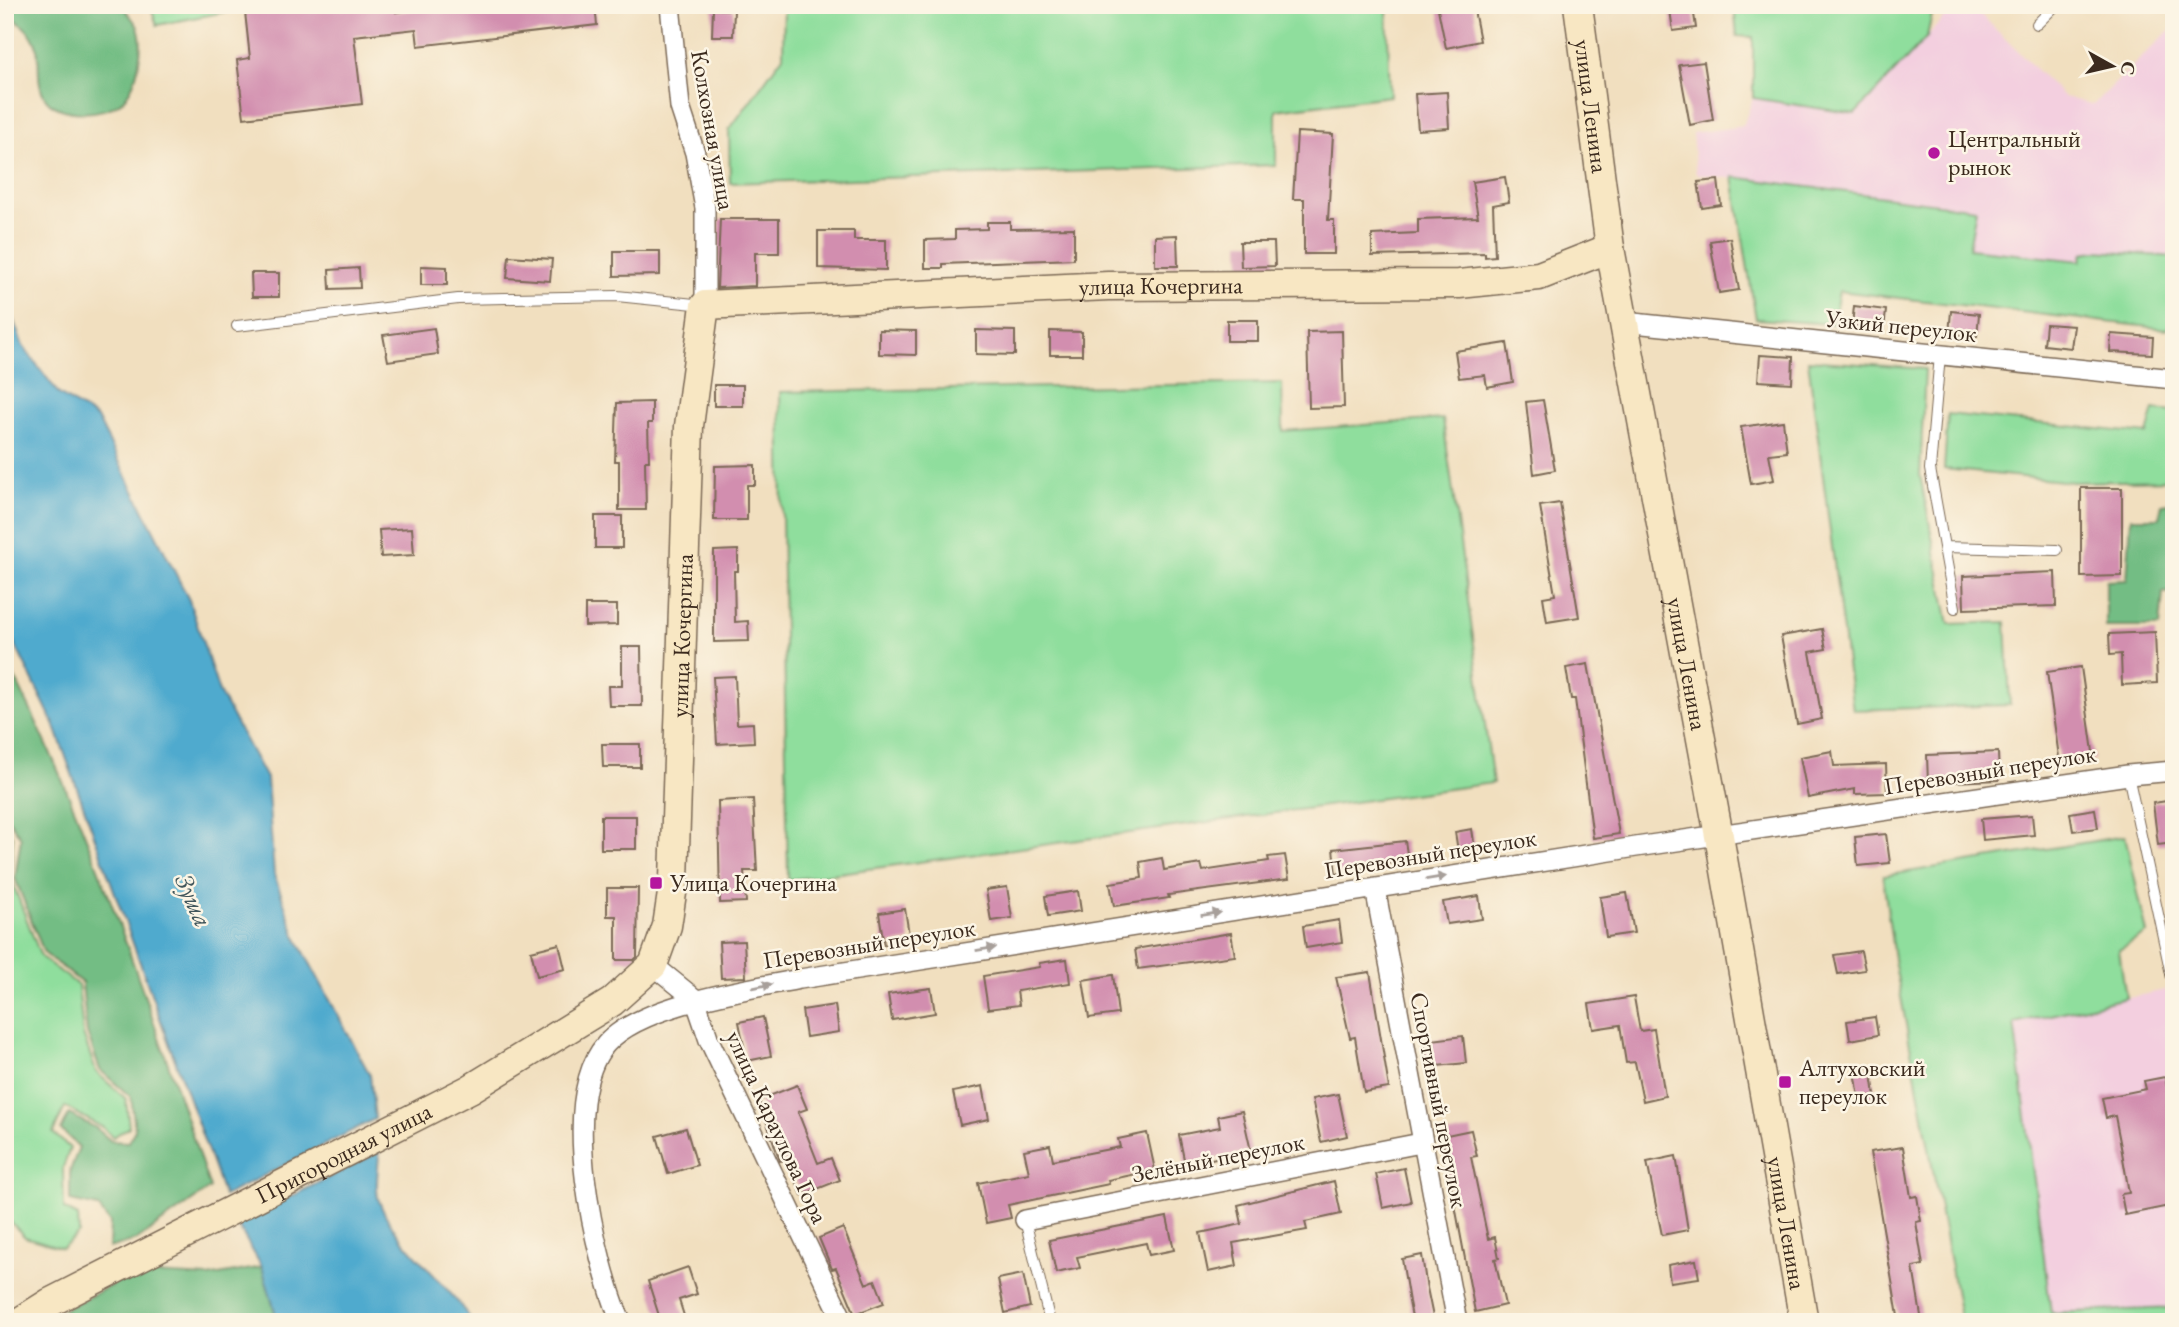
<svg xmlns="http://www.w3.org/2000/svg" width="2179" height="1327" font-family="'EB Garamond',serif">
	<rect width="100%" height="100%" fill="#fcf5e5"/>
	<filter id="ink" filterUnits="userSpaceOnUse"><feTurbulence type="fractalNoise" baseFrequency=".0143" numOctaves="2"/><feDisplacementMap in="SourceGraphic" scale="14" xChannelSelector="R" yChannelSelector="G"/><feConvolveMatrix kernelMatrix="1 2 1 2 8 2 1 2 1" color-interpolation-filters="sRGB"/></filter>
	<filter id="wash" filterUnits="userSpaceOnUse"><feTurbulence type="fractalNoise" baseFrequency=".00686" numOctaves="4" result="noise"/><feDisplacementMap in="SourceGraphic" scale="28" xChannelSelector="R" yChannelSelector="G"/><feGaussianBlur stdDeviation="1.57" result="paint"/><feColorMatrix in="noise" values="0 0 0 0 0 0 0 0 0 0 0 0 0 0 0 0 0 1.4 0 .05"/><feComposite in="paint" operator="in"/></filter>
	<g filter="url(#wash)">
		<rect width="100%" height="100%" fill="#f1dfbf"/>
		<!-- built -->
		<path fill="#f3cfdf" d="M1956,5H1971L2064,97L2093,105L2174,26V257L2096,251L2081,261L1969,249L1975,209L1696,174L1692,133L1743,126L1753,98L1855,114Z
			M2174,988V1308L2051,1314L2014,1023Z"/>
		<!-- green -->
		<path fill="#8fde9d" stroke="#65845e" stroke-width="2" d="M150,5H261L157,25Z
			M784,5H1387L1390,96L1276,110V165L730,183L729,130L783,56Z
			M1734,5H1934L1927,37L1855,114L1753,98V37L1737,36Z
			M1733,177L1976,209L1969,249L2081,261L2083,253L2096,251L2174,257V317L2167,329L1839,291L1833,324L1756,319Z
			M1808,360L1925,369L1920,475L1949,624L2006,622L2010,705L1853,710Z
			M1282,383L1283,431L1443,419L1493,783L788,880L780,392Z
			M2154,410L2174,412L2172,480L2073,482L1944,469L1948,414L2147,434Z
			M5,826L13,837L10,876L41,957L78,985L83,1034L96,1072L126,1099L129,1127L113,1137L102,1127L65,1107L53,1133L70,1148L63,1168L64,1209L78,1216L79,1233L62,1248L25,1237L5,1216Z
			M2125,836L2147,933L2119,950L2126,998L2014,1023L2051,1313L2174,1308V1322H1961L1894,959L1883,876Z"/>
		<!-- forest -->
		<path fill="#73bd84" stroke="#577451" stroke-width="2" d="M5,5H122C127,12 134,20 138,27C145,46 137,86 123,100C106,117 56,118 44,96C35,80 42,58 35,42C29,26 10,20 5,5Z
			M2174,502V594L2163,592L2160,627H2106V581L2127,580L2131,518H2159L2162,504Z
			M5,658C92,827 149,1008 210,1188L137,1240L109,1248L110,1223L98,1207L70,1201V1171L79,1147L61,1130L69,1114L96,1128L111,1141L128,1142L135,1130L131,1097L100,1070L87,1033L82,983L44,953L15,878L21,838L5,814Z
			M262,1267L278,1322H40L135,1273L208,1277Z"/>
		<!-- water -->
		<path fill="#50aace" stroke="#466a76" stroke-width="2" d="M5,298L23,346L59,394L97,418L189,600L219,692L267,780L274,874L296,937L370,1075L375,1119L224,1196L54,724L5,624Z
			M379,1152C379,1166 374,1188 379,1201C394,1243 447,1281 472,1322H278L262,1267L237,1224Z"/>
		<g id="blocks">
			<!-- building -->
			<path fill="#d28eaf" d="M303,5H396V12L451,5H595L597,25L418,46L416,29L354,36L362,104L244,118L237,60L250,58L245,12Z
				M1455,5H1473L1480,41L1446,48L1438,9Z
				M1693,7L1696,28L1673,31L1670,10Z
				M713,9L734,10L733,36H712Z
				M1704,62L1713,120L1690,125L1679,65Z
				M1447,92L1449,128L1418,130L1415,94Z
				M1297,132L1333,134L1328,220H1334V254H1304V199H1293Z
				M1505,177L1509,202L1493,205L1495,256L1485,257V253L1372,256V235L1418,233V219L1478,217L1472,182Z
				M1718,180L1721,205L1702,208L1698,182Z
				M720,219H779V253H755V286L717,288Z
				M987,222H1010V229L1074,228V259L943,264V268H925V240L955,239V230L987,229Z
				M818,231H854V240H886V270L818,268Z
				M1177,235L1178,266H1155V236Z
				M1730,238L1739,290L1719,293L1710,241Z
				M1240,242H1274L1275,266L1241,267Z
				M614,251H660V275L614,276Z
				M509,256L552,259L550,281L507,278Z
				M421,266L447,267V285H421Z
				M359,268L360,288L330,289L329,270Z
				M251,273H279V297H252Z
				M1854,306L1886,310L1884,330L1852,326Z
				M1951,311L1979,314L1977,336L1949,334Z
				M1227,320H1258V341H1227Z
				M2046,324L2074,326L2071,348L2044,345Z
				M434,328L438,354L388,361L383,335Z
				M879,330L916,331V355L879,354Z
				M976,330L1015,331V355L976,354Z
				M1050,331L1082,332V355H1050Z
				M1342,331L1344,407L1309,408L1307,332Z
				M2111,334L2153,337L2152,354L2110,352Z
				M1507,343L1513,382L1487,387L1485,375L1459,378L1455,351Z
				M1760,355L1793,357L1792,383L1758,381Z
				M714,385H743V406H714Z
				M1543,400L1555,470L1534,474L1526,402Z
				M652,402V423H648L649,461H645L646,510H619V461H615L617,403Z
				M1783,421L1787,452L1769,454L1774,480L1751,484L1741,427Z
				M755,465V485H747V520H714L715,466Z
				M2081,488H2122V576L2081,577Z
				M1560,503L1579,617L1547,622L1543,597L1555,595L1540,506Z
				M595,516H622V548H595Z
				M412,528L414,555L381,557L379,530Z
				M738,550V571H734L735,622L748,621L749,641L714,642V551Z
				M2055,572L2056,606L1964,609L1963,576Z
				M585,605H617V625L585,626Z
				M1822,629L1826,649L1810,652L1822,719L1797,724L1781,636Z
				M2155,632L2157,683L2122,685L2121,654L2110,655L2109,634Z
				M622,647H641L642,706H609L608,686H622Z
				M1588,664L1619,834L1593,838L1575,699H1571L1566,668Z
				M2081,667L2094,759L2060,764L2047,672Z
				M735,676L737,724L753,723L754,742L717,744L713,677Z
				M602,744H640V767H603Z
				M1832,751L1834,766L1886,764L1887,793L1855,794V789L1808,798L1800,757Z
				M1998,752L1999,780L1928,783L1927,755Z
				M753,799L757,871H744L746,902L720,903L718,801Z
				M2174,800V843L2158,845L2153,803Z
				M2095,809L2098,828L2073,831L2070,813Z
				M2032,815L2034,835L1983,840L1981,819Z
				M601,816H636V849H601Z
				M1472,829L1475,849L1458,851L1455,832Z
				M1886,834L1890,863L1858,866L1855,837Z
				M1405,841L1408,860L1336,874L1333,849Z
				M1285,855L1289,879L1168,895L1169,898L1114,906L1110,883L1142,878L1140,862L1162,858L1164,870L1201,864L1203,871L1269,861L1268,857Z
				M1007,887L1012,918L991,921L986,890Z
				M607,888H638L637,957L634,960H616V916H607Z
				M1078,891L1081,911L1048,916L1045,896Z
				M1627,893L1634,933L1606,937L1600,897Z
				M1479,896L1482,919L1447,924L1443,902Z
				M905,909L910,941L884,945L879,913Z
				M1339,920L1342,942L1306,948L1303,926Z
				M1231,933L1235,956L1138,969L1135,949Z
				M744,941L746,977L721,978L719,942Z
				M559,944L565,969L537,976L531,951Z
				M1861,951L1865,970L1838,974L1834,955Z
				M1067,959L1070,983L1017,991L1019,1005L988,1009L983,976L1040,967L1039,963Z
				M1370,972L1389,1088L1364,1092L1355,1037L1350,1038L1336,977Z
				M1113,975L1118,1014L1089,1018L1083,980Z
				M931,988L935,1013L892,1020L888,994Z
				M1634,997L1640,1031L1654,1029L1665,1096L1643,1101L1635,1062L1626,1063L1620,1025L1593,1029L1589,1004Z
				M835,1005L839,1032L806,1037L802,1010Z
				M763,1017L771,1056L747,1061L739,1022Z
				M1875,1017L1878,1035L1850,1040L1847,1021Z
				M1463,1036L1466,1063L1427,1067L1424,1041Z
				M1871,1067L1875,1095L1859,1098L1855,1070Z
				M2165,1077L2174,1124V1205L2125,1215L2121,1194L2129,1193L2122,1152L2115,1116L2106,1118L2102,1098L2146,1089L2144,1081Z
				M797,1085L807,1109L798,1112L818,1163L831,1158L840,1180L802,1195L787,1160L780,1161L759,1100Z
				M983,1086L989,1119L960,1125L953,1092Z
				M1338,1094L1347,1136L1321,1142L1312,1099Z
				M1242,1111L1251,1151L1206,1160L1207,1164L1186,1169L1179,1135L1220,1127L1218,1116Z
				M686,1128L697,1165L668,1174L657,1136Z
				M1471,1130L1477,1156L1471,1157L1488,1239L1495,1237L1499,1258L1495,1259L1505,1305L1475,1312L1442,1136Z
				M1147,1133L1155,1170L1108,1180L1109,1184L1008,1205L1011,1218L986,1223L978,1183L1029,1173L1024,1150L1050,1145L1053,1160L1120,1147L1118,1139Z
				M1903,1147L1911,1197L1917,1196L1921,1221L1916,1222L1923,1265L1913,1267L1922,1322H1899L1870,1152Z
				M1676,1156L1688,1230L1662,1235L1647,1162Z
				M1404,1168L1411,1202L1383,1208L1376,1174Z
				M1334,1181L1341,1214L1305,1222L1307,1230L1233,1243L1237,1266L1208,1272L1200,1233L1242,1224L1238,1205Z
				M1167,1217L1174,1250L1149,1255L1146,1243L1077,1257L1080,1268L1056,1273L1049,1240Z
				M843,1228L866,1284L875,1280L884,1303L855,1314L836,1268L832,1269L819,1238Z
				M1422,1255L1426,1283L1434,1322H1413L1409,1302L1402,1259Z
				M1696,1260L1699,1278L1670,1282L1668,1265Z
				M688,1267L697,1294L679,1300L686,1322H661L648,1281Z
				M1023,1274L1030,1307L1005,1313L998,1279Z"/>
		</g>
	</g>
	<g filter="url(#ink)">
		<use href="#blocks" fill-opacity="0" stroke="#7b6956" stroke-width="2"/>
		<g fill="none" stroke-linecap="round" stroke-linejoin="round">
			<!-- lane casing -->
			<g stroke="#7b6956" stroke-width="12">
				<path id="lane" d="M2037,24L2056,5
					M237,326L458,299L617,296L704,305
					M1940,355L1930,469L1955,608
					M1944,547L2057,550
					M2128,775L2174,988
					M1025,1220L1050,1322"/>
			</g>
			<!-- street casing -->
			<g stroke="#7b6956" stroke-width="22">
				<path id="street" d="M670,5L680,107L695,153L705,208V305
					M1624,322L2174,379
					M1375,888L1457,1322
					M653,965L695,999L709,1040L844,1322
					M1025,1220L1421,1143
					M621,1322C595,1259 557,1099 606,1044C641,1004 749,989 800,979L1636,847L2128,775L2174,771"/>
			</g>
			<!-- secondary casing -->
			<g stroke="#7b6956" stroke-width="31">
				<g id="secondary">
					<path id="s1" d="M1578,5L1610,248L1719,836L1804,1322"/>
					<path id="s2" d="M19,1322L49,1303L470,1089L612,1002L653,965L667,926L674,880L689,426L705,305L1108,286L1459,284L1539,276L1610,248"/>
				</g>
			</g>
			<!-- lane -->
			<use href="#lane" stroke="#fff" stroke-width="10"/>
			<!-- street -->
			<use href="#street" stroke="#fff" stroke-width="19"/>
			<!-- secondary -->
			<use href="#secondary" stroke="#f8e7c3" stroke-width="28"/>
		</g>
		<!-- one-way arrows -->
		<defs><path id="oneway-solid" d="M-6-.8H1V-3.2L6.5 0L1 3.2V.8H-6Z" transform="scale(1.75)"/></defs>
		<g fill="#a79f9a">
			<use href="#oneway-solid" transform="translate(1436 878) rotate(-9)"/>
			<use href="#oneway-solid" transform="translate(1211 914) rotate(-9)"/>
			<use href="#oneway-solid" transform="translate(986 949) rotate(-9)"/>
			<use href="#oneway-solid" transform="translate(762 986) rotate(-11)"/>
		</g>
	</g>
	<!-- markers -->
	<g fill="#b5179e" stroke="#fcf5e5" stroke-width="2.5">
		<circle cx="1934" cy="153" r="7"/>
		<rect x="649" y="876" width="14" height="14" rx="3.5"/>
		<rect x="1778" y="1075" width="14" height="14" rx="3.5"/>
	</g>
	<g text-anchor="middle" stroke-width="5" stroke-linejoin="round" paint-order="stroke">
		<!-- street labels -->
		<g font-size="24" fill="#3b2a1e" stroke="#fcf5e5">
			<text dy="8" stroke="none"><textPath href="#s1" startOffset="102">улица Ленина</textPath></text>
			<text transform="translate(713 130) rotate(80)" y="8">Колхозная улица</text>
			<text dy="8" stroke="none"><textPath href="#s2" startOffset="1850">улица Кочергина</textPath></text>
			<text transform="translate(1901 326) rotate(6)" y="8">Узкий переулок</text>
			<text dy="8" stroke="none"><textPath href="#s2" startOffset="1062">улица Кочергина</textPath></text>
			<text dy="8" stroke="none"><textPath href="#s1" startOffset="668">улица Ленина</textPath></text>
			<text transform="translate(1990 770) rotate(-9)" y="8">Перевозный переулок</text>
			<text transform="translate(1430 854) rotate(-9)" y="8">Перевозный переулок</text>
			<text transform="translate(869 944) rotate(-9)" y="8">Перевозный переулок</text>
			<text transform="translate(1439 1100) rotate(79)" y="8">Спортивный переулок</text>
			<text transform="translate(777 1127) rotate(65)" y="8">улица Караулова Гора</text>
			<text dy="8" stroke="none"><textPath href="#s2" startOffset="366">Пригородная улица</textPath></text>
			<text transform="translate(1218 1158) rotate(-11)" y="8">Зелёный переулок</text>
			<text dy="8" stroke="none"><textPath href="#s1" startOffset="1236">улица Ленина</textPath></text>
		</g>
		<!-- poi labels -->
		<g font-size="24" fill="#3b2a1e" stroke="#fcf5e5" text-anchor="start">
			<text x="1948" y="147">Центральный<tspan x="1948" dy="28">рынок</tspan></text>
			<text x="670" y="891">Улица Кочергина</text>
			<text x="1799" y="1076">Алтуховский<tspan x="1799" dy="28">переулок</tspan></text>
		</g>
		<!-- water labels -->
		<g font-size="26" font-style="italic" fill="#42575c" stroke="#fcf5e5">
			<text transform="translate(194 900) rotate(66)" y="9">Зуша</text>
		</g>
	</g>
	<!-- margin -->
	<rect width="2179" height="1327" fill="none" stroke="#fcf5e5" stroke-width="28"/>
	<!-- north arrow -->
	<g transform="translate(2112 66) rotate(98)" stroke="#fcf5e5" stroke-width="5" paint-order="stroke">
	<path d="M0-5L12 26L0 18L-12 26Z" fill="#3b2a1e"/>
	<text y="-10" font-size="19" font-weight="bold" text-anchor="middle" fill="#3b2a1e">С</text>
	</g>
</svg>
